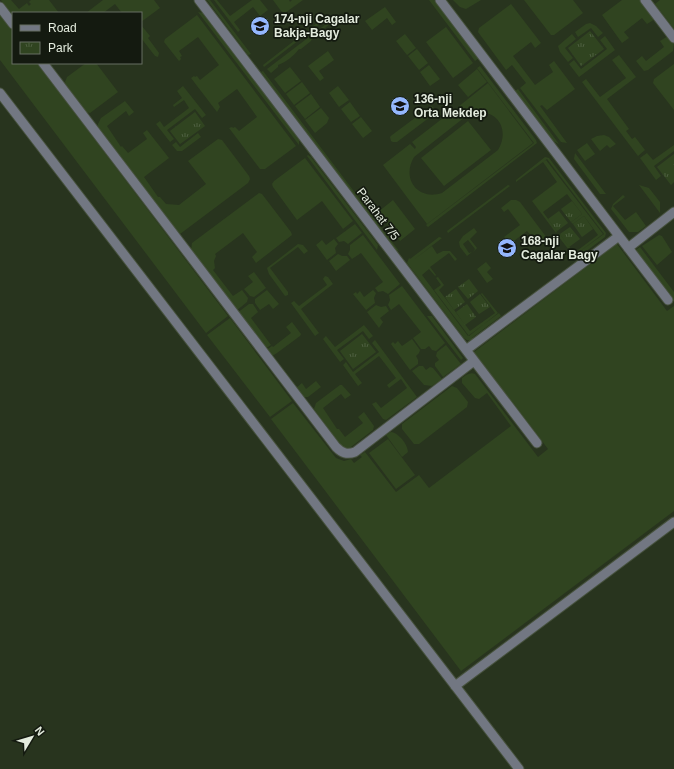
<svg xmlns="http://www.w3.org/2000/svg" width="674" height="769" font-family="Helvetica,sans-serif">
	<defs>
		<pattern id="park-tufts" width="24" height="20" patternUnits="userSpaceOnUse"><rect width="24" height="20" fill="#304420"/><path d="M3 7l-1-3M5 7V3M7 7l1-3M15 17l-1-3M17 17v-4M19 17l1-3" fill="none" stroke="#4e5f40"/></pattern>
	</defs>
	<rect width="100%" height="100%" fill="#28341e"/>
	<!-- grass -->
	<path fill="#304420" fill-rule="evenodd" d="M1,0H11L19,9L27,3L29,6L31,4L29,2L31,0H49L59,13H13V16Z
		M103,0H154L160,8L141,22V13H122L115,4L103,13H86Z
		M207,0H210L251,54L248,55Z
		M214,0H217L230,16L252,0H260L268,10L260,16L253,7L234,22L240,30L238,32Z
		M273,0H289L290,2L292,0H303L285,13L281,11Z
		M429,0H434L479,58L475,61Z
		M453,0H481L466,9L460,7Z
		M524,0H573L583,13L554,35H551Z
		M622,0H641L655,19L647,24L642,18L624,32L629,38L622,43L602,15Z
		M660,0H674V29L655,4Z
		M511,4L541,43L535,48L531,42L513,56L535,85L553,72L549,65L554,61L575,89L547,110L542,105L540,106L567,143L561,142L520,88L526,83L512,65L506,70L478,32L479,28Z
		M385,7L396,22L392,25L387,18L372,30L365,21Z
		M198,12L203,13L299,140V145Z
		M0,14L13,31V63H37L228,316L206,333L0,60Z
		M197,15L296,146L265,169H260L229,128L232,127L233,128L235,127L239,131L257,117L237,89L218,103L220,107L217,112L191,78L194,76L195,77L197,76L200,80L219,65L198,37L179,51L182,56L180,57L181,59L179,61L164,42L165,39Z
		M326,16L329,17L264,67L263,65Z
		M330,21V24L312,38L311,41L301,49H299C294,56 286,62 278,65V67L271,73L267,69Z
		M590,23L596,26L603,33L598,37L591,28L578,37L575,32L586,24Z
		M141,25L150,36L148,38L159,53L158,57L155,56L141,38Z
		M446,27L473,63L453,78L426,42Z
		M405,34L416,48L407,55L396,41Z
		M572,34L576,39L565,48L573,58L568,62L560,52L558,46Z
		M605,36L615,50L579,77L569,64L574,60L581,69L607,49L600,40Z
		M668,36L674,44L673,51L648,70L644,71L636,61L642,56L646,61L664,47L660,41Z
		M417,49L428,63L419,70L408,56Z
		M328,51L334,60L319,71L324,78L320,81L308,66Z
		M619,55L636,77L607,99L629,129L626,131L632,139L635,137L645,150L638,156L582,82L586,79L600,97L626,78L612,60Z
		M86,63H96L118,92L90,113L86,112L66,85L65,82L67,77Z
		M674,64V110L653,83L654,79Z
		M429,65L440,79L430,86L420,72Z
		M480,66L536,140L537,143L428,227L426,225L534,143L477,68Z
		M290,67L301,81L285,93L274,79Z
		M477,69L487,82L468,97L458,85Z
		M263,71L399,251L394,249L261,72Z
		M302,82L310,93L294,105L286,94Z
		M488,83L533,143L427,224L383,165L410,144L415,149L416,147L412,142L456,108L460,113L462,112L458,107ZM475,112C498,110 510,130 498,150L442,193C418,201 401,179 414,157L465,117Z
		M183,86L206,115L202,118L195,109L167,130L174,139L170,142L156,124L160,121L164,127L189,108L184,100L174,107L173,105L182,98L177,91Z
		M338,86L349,100L339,107L329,93Z
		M518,89L559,144L553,141L515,91Z
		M311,94L320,107L305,119L295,106Z
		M125,101L134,112L129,116L126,111L107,126L121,147L122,146L128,153L147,139L143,133L147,130L169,158L144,177L158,197H160L166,204L179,205L206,184L188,161L218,139L222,140L249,176L250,179L248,183L180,234L178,233L98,127V124L101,118Z
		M350,102L360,116L351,122L341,109Z
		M431,106L433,107L435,110L434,114L397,142H393L391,141L390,137L392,135Z
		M321,108L329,118L327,123L315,133L305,120Z
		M361,117L372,131L363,138L352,124Z
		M468,121L491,150L444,186L421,158Z
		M198,133L201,137L182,151H177L172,145L176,142L180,147Z
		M604,135L609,137L616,144L610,148L607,145L600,151L591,139L597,136Z
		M587,143L595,154L585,161L577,150Z
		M674,145V151L654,166L661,176L656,180L640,158L647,153L653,160Z
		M575,153L606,194H600L574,159Z
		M308,155L311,157L378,245L377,250L307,156Z
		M545,157L549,158L606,233L605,237L576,259L558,236L560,234L574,253L598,235L584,216L573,224L571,222L582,214L567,194L543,212L557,231L556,233L532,201L557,182L543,162L546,160L603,234L579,252L604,234L547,159L516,182V180Z
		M305,158L353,221L343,229L322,201L297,220L273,187L272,184L274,181Z
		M508,185L510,186L448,233L447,231Z
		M639,185L649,188L660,202V213Z
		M259,193L262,194L291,232L292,235L256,263L252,257L257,252L243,233L215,254L216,256L214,261L215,268L213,270L233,296L242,290L248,298L247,302L236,311L191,251L192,243Z
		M623,195L625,197L613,206L625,220L636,212L646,226L638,232H629L611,209L613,204Z
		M393,200L415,229L400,241L378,212Z
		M511,200H516L520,202L547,238L542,242L536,235L533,238L527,231L510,244L504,237L520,225L508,209L504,212L501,208Z
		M355,224L362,233L348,244L344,241L339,242L336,238Z
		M474,228L477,232L470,239L477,248L473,252L475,249L468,240L463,244L469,253L472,252L467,256L460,247L459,242L463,236Z
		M363,235L400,284L388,294L383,291L378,292L375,288L383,282L361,253L352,259L348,254L350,250V245Z
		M659,235L662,236L672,252L657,265L642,246Z
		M439,237L442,238L412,261L416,266L412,261L432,246L437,254L443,251H450L457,259L455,261L449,253L430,267L436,275L435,276L429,269L422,275L468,336L499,313L501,316L472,338L473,339C470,341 467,341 464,338L407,263L409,258L410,259Z
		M334,239L338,244L335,248L336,253L327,260L316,245L322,240L326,245Z
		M298,244L303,245L308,251L304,254L298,247L270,268L288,292V295L285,296L269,274L267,268Z
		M617,244L667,311L674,306V511L461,671L271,419L293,403L336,458L344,461L351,459L354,463L362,457L360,455L365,452L396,492L419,475L429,488L511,426L487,393L479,399L475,398L462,383V378C466,375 470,372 475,374L538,457L548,449L474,352Z
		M640,247L674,292V302L637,253V249Z
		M338,254L342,256H347L350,260L336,271L329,261Z
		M486,262L491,268L487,272L493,279L487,283L477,269Z
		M254,272L266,288L254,297L250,296L244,289L253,282L248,276Z
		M325,276L328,277L333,284L301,309L319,333L315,336L291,303L294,301L299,306L327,285L323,279Z
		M438,277L444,285L439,290L470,331L495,313L481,294L482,293L498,313L469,336L434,290L441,285L436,278Z
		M402,286L445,343L436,351L432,350L429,346L425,349H421L413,338L421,332L399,304L391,310L388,305L390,300L389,295Z
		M267,290L279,304L273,309L269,304L260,310L255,303V299Z
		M373,290L376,293L374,298L375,303L366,310L353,294L356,292L357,294L360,291L364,297Z
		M249,304H253L258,312L251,318L271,345L265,349L237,313Z
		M376,305L381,307L386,306L389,311L380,318L383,322L379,328L367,312Z
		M427,316H432L463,358L461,360Z
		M230,318L292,401L270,417L207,335Z
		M292,322L301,334L300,336L277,353L272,356L266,350L272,346L273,347L291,333L286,327Z
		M364,325L373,336L369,339L363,331L337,350L344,359L340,362L323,339L326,336L335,347Z
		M412,339L420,350L419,353L416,356L418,360V364L410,370L391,344L393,342L395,344L398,341L402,346Z
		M375,340L417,397L386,420L383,419L372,404L376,402L381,408L407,388L401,379L389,388L387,385L396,378L379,356L355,374L362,383L358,386L343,365L346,362L353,372L379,352L372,343Z
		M446,345L461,364L443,377L435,366V363L439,360L436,356L437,352Z
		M419,366H423L426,370L430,367L433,368L442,379L432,386L424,385L412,371Z
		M316,381L321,387L308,397H303L296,388L302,383L306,389Z
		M340,385H342L351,395L345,399L341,394L323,408L337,429H339L345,437L363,423L358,417L364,412L374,426L373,430L347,450L338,442L314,409L316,403Z
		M452,386L457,388L468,402L467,407L419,444H414L402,429V424Z
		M391,432C399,433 408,445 408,452L402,457L386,435Z
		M388,439L415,475L396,489L369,453Z"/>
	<!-- park -->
	<path fill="url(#park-tufts)" d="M590,31L604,49L581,66L568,48Z
		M195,112L205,126L180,144L170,131Z
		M674,154V182L671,185L657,167Z
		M572,201L582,214L571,222L561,209Z
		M559,211L568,223L557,231L548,219Z
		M584,216L593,229L582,237L573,224Z
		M570,227L580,239L569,247L560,234Z
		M469,279L478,291L468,299L458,287Z
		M456,289L465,302L454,310L445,297Z
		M480,294L490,307L479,314L470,302Z
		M467,304L476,317L465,325L456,312Z
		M362,334L376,352L353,369L340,351Z"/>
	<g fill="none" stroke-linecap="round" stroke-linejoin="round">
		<!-- minor casing -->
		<g stroke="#46513d" stroke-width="11">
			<path id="minor" d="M199,0L537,443
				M440,0L619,236
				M645,0L674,38
				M0,7L13,24
				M43,63L336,447C342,453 347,455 355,452L474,361
				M0,93L519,769
				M628,248L674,212
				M466,350L619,236L668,300
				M455,686L674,522"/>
		</g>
		<!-- minor -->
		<use href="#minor" stroke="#727782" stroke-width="9"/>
	</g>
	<!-- icons -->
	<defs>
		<g id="school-disc" transform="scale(1)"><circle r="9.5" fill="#94b7fd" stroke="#141a10"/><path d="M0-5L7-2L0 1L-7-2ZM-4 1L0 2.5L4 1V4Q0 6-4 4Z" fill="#111"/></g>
	</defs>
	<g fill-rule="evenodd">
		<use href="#school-disc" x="260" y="26"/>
		<use href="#school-disc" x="400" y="106"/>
		<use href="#school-disc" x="507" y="248"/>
	</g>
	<g text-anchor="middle" stroke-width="3.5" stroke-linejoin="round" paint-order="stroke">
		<!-- poi labels -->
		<g font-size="12" font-weight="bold" fill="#e4ecde" stroke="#141a10" text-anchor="start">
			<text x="274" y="23">174-nji Cagalar<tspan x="274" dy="14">Bakja-Bagy</tspan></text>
			<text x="414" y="103">136-nji<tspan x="414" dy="14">Orta Mekdep</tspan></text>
			<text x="521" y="245">168-nji<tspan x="521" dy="14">Cagalar Bagy</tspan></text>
		</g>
		<!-- street labels -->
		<g font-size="12" fill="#e4ecde" stroke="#141a10">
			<text transform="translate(378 214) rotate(53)" y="4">Parahat 7/5</text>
		</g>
	</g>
	<!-- legend -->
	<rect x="12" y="12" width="130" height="52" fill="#141a10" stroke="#676e62"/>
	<rect x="20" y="25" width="20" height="6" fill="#727782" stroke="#676e62"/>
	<text x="48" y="32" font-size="12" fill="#e4ecde">Road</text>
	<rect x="20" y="42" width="20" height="12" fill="url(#park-tufts)" stroke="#676e62"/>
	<text x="48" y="52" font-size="12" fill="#e4ecde">Park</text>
	<!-- north arrow -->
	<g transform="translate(32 737) rotate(52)" stroke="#141a10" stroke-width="3" paint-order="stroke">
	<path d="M0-3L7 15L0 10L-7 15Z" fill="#e4ecde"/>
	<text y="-6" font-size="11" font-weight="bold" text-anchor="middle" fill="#e4ecde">N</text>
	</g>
</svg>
